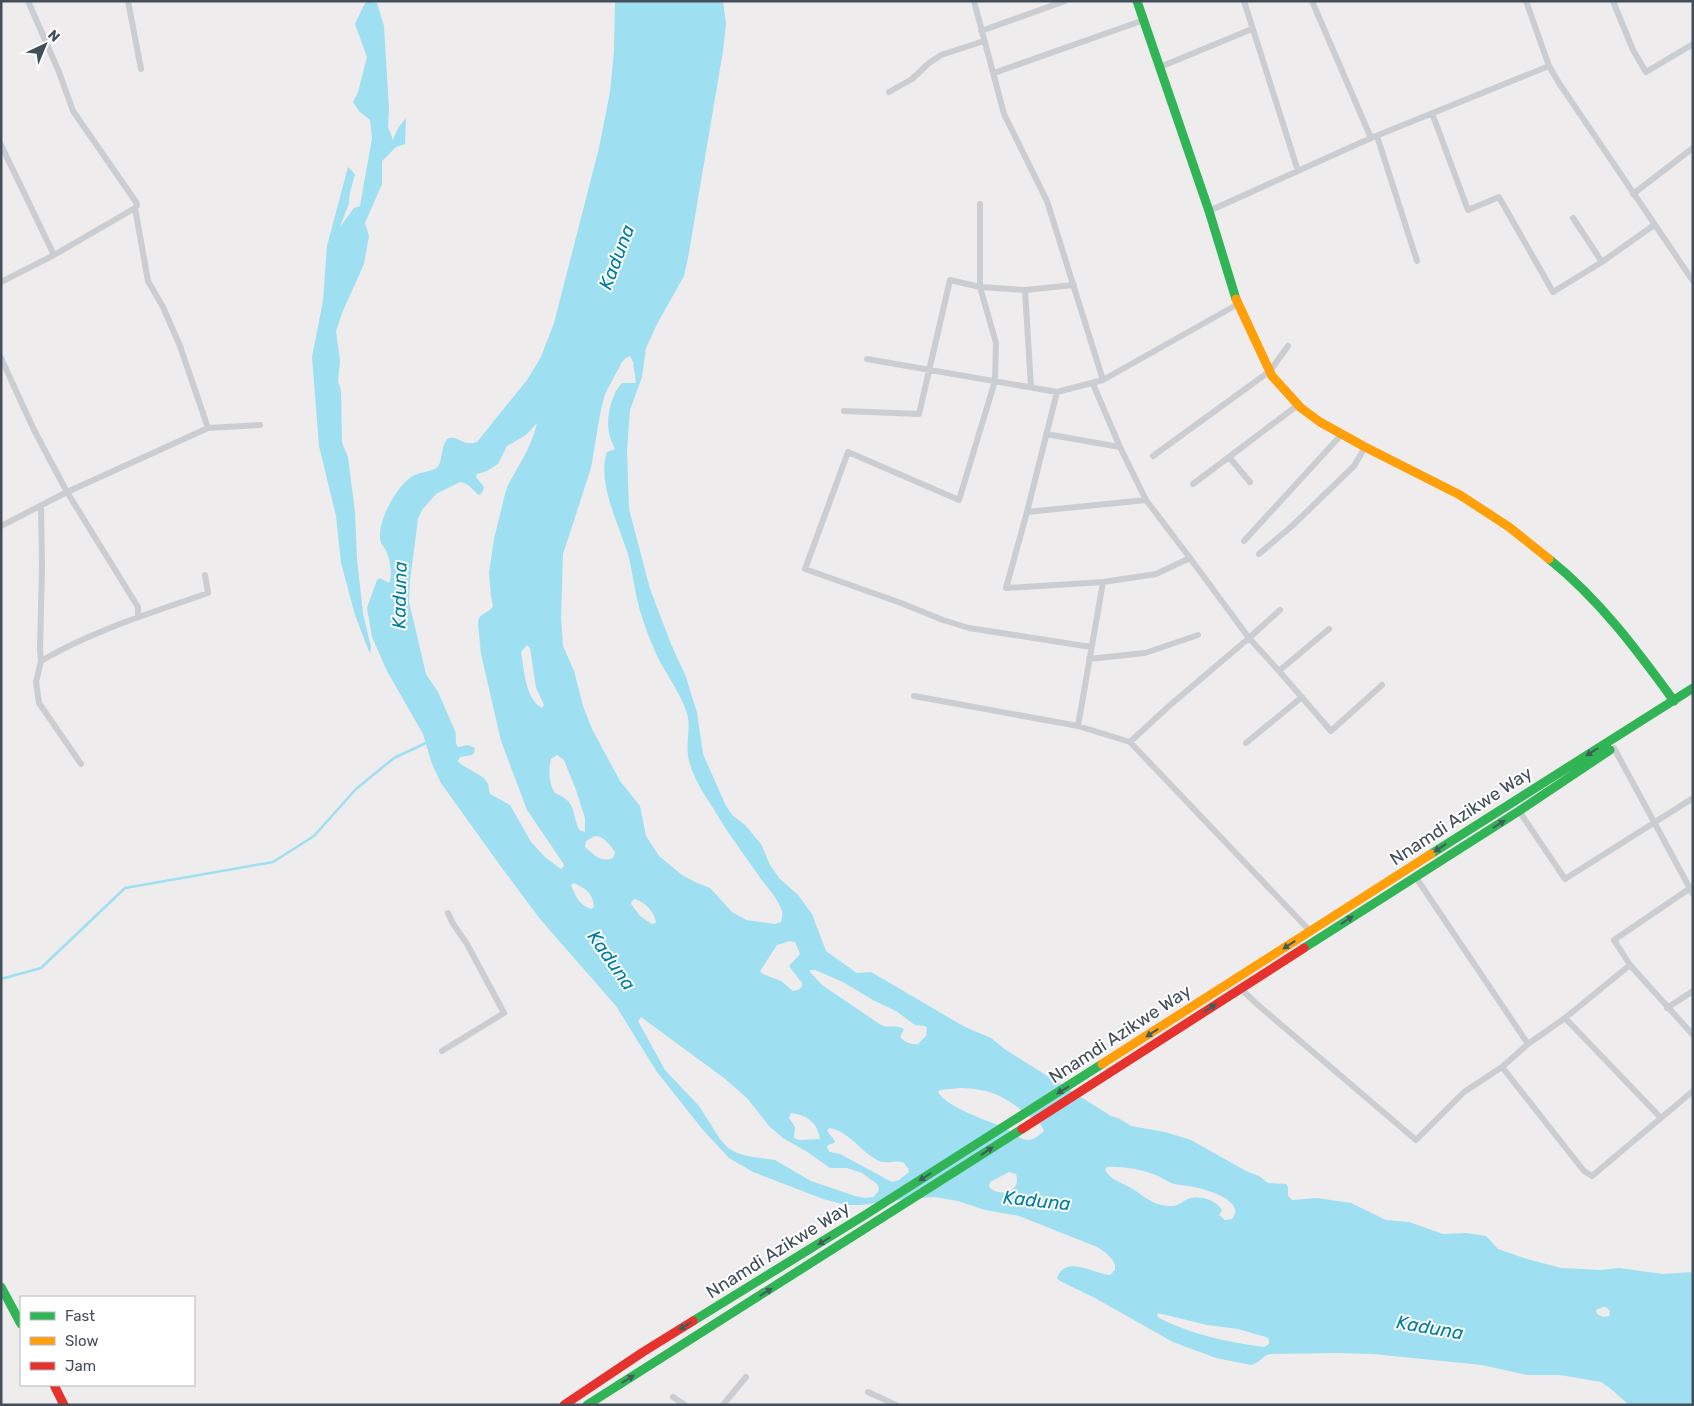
<svg xmlns="http://www.w3.org/2000/svg" width="1694" height="1406" font-family="Rubik,sans-serif">
	<rect width="100%" height="100%" fill="#eeecec"/>
	<!-- water -->
	<path fill="#9edff2" fill-rule="evenodd" d="M366,1L377,3L384,26L389,109L388,127L393,140L398,128L406,118L405,144L396,147L382,161V184L365,223L369,236L364,264L342,313L336,331L340,361L338,381L341,390L342,443L348,457L355,512L357,559L363,614L371,647L370,654L355,615L341,563L336,516L319,446L312,357L323,301L327,246L348,167L355,174L350,192L349,203L340,227L354,208L360,206L372,138L370,120L359,111L353,102L358,92L367,57L355,24Z
		M615,1H723L726,24L723,51L688,258L684,276L657,324L646,348L642,377L630,410L627,450L629,509L650,589L671,644L686,677L697,713L703,754L726,806L732,815L745,825L761,844L770,865L779,878L798,895L812,914L826,951L854,971L857,973L871,972L965,1027L991,1038L1006,1050L1111,1116L1120,1119L1131,1126L1165,1132L1191,1140L1246,1171L1259,1176L1268,1183L1286,1184L1288,1187V1196L1292,1200L1317,1198L1351,1203L1386,1220L1409,1222L1443,1234L1466,1233L1486,1236L1498,1249L1527,1259L1561,1268L1601,1270L1619,1268L1663,1274L1693,1272V1405H1629L1611,1389L1601,1382L1560,1375H1527L1482,1365L1373,1354L1337,1353L1269,1354C1262,1357 1258,1364 1251,1365L1216,1358L1173,1342L1095,1298L1060,1281L1057,1278C1066,1254 1094,1274 1110,1275L1115,1270V1265L1112,1259L1105,1252L1097,1247L1019,1216L985,1210L958,1201L934,1197L908,1199L861,1205H846L823,1199L753,1172L729,1158L703,1130L657,1072L616,1006L540,919L499,864L441,783L432,764L423,734L387,671L372,637L367,608L377,580L380,578L389,583C393,575 390,561 387,553C386,549 383,546 381,543C375,524 396,488 410,478C418,471 430,473 438,467C443,460 441,440 450,438C458,436 464,447 477,442L527,380L541,357L554,323L599,148L610,92L614,51ZM630,356L633,362L636,383H622C611,394 606,418 609,433C610,439 613,444 615,449L607,452C596,483 621,528 629,558C632,571 634,585 637,599C641,616 647,633 654,649C663,671 680,691 687,713C691,727 686,741 688,755C691,777 707,798 718,816C731,838 747,858 761,879C768,888 778,899 782,911C783,915 782,918 781,922L775,924L746,920L732,912L710,888L697,883L682,875L659,856L646,836L640,806L620,781L592,729L583,706L574,671L563,646L561,618L563,554L591,468L601,409L605,394L622,362L626,358ZM537,423L534,434L527,451L508,485L505,494L494,539L489,573L491,596L493,606C489,614 478,612 478,624L481,654L501,741L527,810L563,863L564,866L561,869L546,858L531,842L510,805L490,794L488,784L484,778L459,763L458,761L460,757L472,755L474,753L475,748L468,745L458,747C454,742 457,737 455,731L438,692L426,674L409,602L410,581L418,519L422,510L436,494L460,482C469,483 472,490 479,495L482,493L484,487L476,477L477,474L487,471L498,464L507,446L526,435ZM527,645L530,648L536,688L544,705L542,708C525,699 524,668 521,652ZM557,755L564,760L576,790L585,818V832L579,830C571,811 577,802 555,793C549,784 548,770 551,759ZM595,836C604,836 610,845 615,852L613,858C601,863 594,855 585,847L586,841ZM574,883C585,888 593,893 594,906L592,909C581,907 575,896 571,885ZM634,899C644,901 655,912 656,923L652,924L640,916L631,904L632,901ZM790,941L795,942L800,954L789,966L802,983V987L798,990L793,991L781,981L763,974L760,971L777,945ZM810,970H815L843,982L873,1000L896,1011L915,1025L925,1026L927,1028L926,1036L918,1044C911,1045 905,1042 900,1037L904,1029C894,1024 889,1029 881,1025L822,985L810,972ZM641,1017L724,1078L747,1098L770,1127L783,1138L806,1151L830,1168H847L862,1173L877,1184L879,1188L878,1192L873,1197L865,1198L855,1196L811,1181L775,1160L747,1156L737,1153L728,1148L720,1139L699,1106L665,1070L638,1021ZM960,1088C1000,1089 1010,1102 1041,1125L1044,1131C1040,1135 1034,1140 1027,1140C1019,1139 1010,1131 1003,1127C988,1121 946,1107 938,1092L940,1090ZM791,1113C807,1115 817,1122 820,1139L799,1140L794,1138L795,1127L789,1118ZM829,1128C850,1131 860,1152 879,1161C887,1164 894,1160 903,1162L908,1168L909,1172L899,1180L892,1182L840,1154L830,1152L827,1148L828,1145L834,1143L835,1141L827,1131ZM1107,1167C1120,1166 1140,1169 1153,1174C1160,1176 1166,1181 1174,1184C1178,1185 1184,1185 1189,1186C1202,1188 1248,1200 1232,1219L1225,1220L1219,1215L1222,1210C1215,1199 1199,1195 1188,1199C1183,1201 1179,1205 1174,1206C1170,1206 1166,1206 1162,1205C1148,1203 1138,1190 1125,1185C1118,1181 1108,1178 1105,1169ZM1009,1172L1016,1174C1022,1192 1000,1198 989,1187L990,1182ZM1603,1307H1606L1610,1311L1609,1316L1603,1317L1597,1314L1596,1310ZM1158,1313L1207,1325L1238,1329L1266,1337L1269,1339V1344L1264,1347C1226,1342 1193,1335 1159,1318L1157,1316Z"/>
	<g fill="none" stroke-linecap="round" stroke-linejoin="round">
		<!-- stream -->
		<path stroke="#9edff2" stroke-width="2.5" d="M1,979L41,968L125,888L273,862L314,836L356,789L394,758L428,742"/>
		<!-- street -->
		<path stroke="#cacdd1" stroke-width="6" d="M28,1L59,72L73,111L136,202L137,205L135,208L148,281L163,307L180,346L208,428L260,425
			M128,1L141,69
			M974,1L1004,114L1047,201L1103,380
			M1244,1L1298,171
			M1312,1L1371,138
			M1526,1L1549,66L1559,83L1693,281
			M1613,1L1633,50L1646,72L1693,44
			M981,31L1065,1
			M1160,67L1252,29
			M994,73L1144,20
			M889,92L912,79L929,63L941,55L984,41
			M1432,113L1468,210L1499,197L1553,292L1602,262
			M1377,136L1417,261
			M1,145L54,255
			M1633,194L1693,148
			M980,204V287L996,343L995,381L959,500L848,452L805,569L901,603L943,620L969,628L1091,647
			M1209,211L1371,138L1549,66
			M1573,218L1602,262L1654,225
			M1,282L54,255L135,208
			M1025,290L1031,387
			M1,358L34,430L67,492L138,607V617
			M867,359L1057,392L1103,380L1238,304
			M1093,384L1120,447
			M1057,392L1027,512L1146,500
			M844,411L919,414L950,280L980,287L1025,290L1074,285
			M1153,456L1270,371L1288,346
			M1250,482L1229,457L1298,405
			M1193,484L1229,457
			M41,505L42,566L40,650L41,661L36,682L39,703L81,764
			M1027,512L1006,588L1103,582L1156,574L1190,558L1146,500L1120,447L1046,434
			M1,526L67,492L208,428
			M1244,541L1342,434
			M1259,554L1292,526L1354,466L1365,447
			M1329,629L1279,671L1331,731L1382,685
			M1089,659L1145,653L1198,635
			M41,661C91,631 154,612 208,593L205,575
			M1279,671L1249,638L1280,610
			M914,696L1078,726L1103,582
			M1078,726L1130,742L1310,931
			M1130,742L1169,706L1249,638L1190,558
			M1246,743L1302,697
			M1614,748L1693,894
			M1519,811L1565,879L1693,798
			M1415,876L1528,1044
			M1689,889L1614,940L1630,965L1693,1035
			M1630,965L1565,1018L1528,1044L1502,1067L1584,1171L1592,1176L1693,1091
			M1241,989L1258,1005L1416,1140L1464,1092L1502,1067
			M1667,1008L1693,991
			M1565,1018L1661,1118
			M442,1051L504,1013L467,944L452,922L448,913
			M868,1392L896,1405
			M673,1397L685,1405
			M723,1405L746,1377"/>
		<!-- fast -->
		<path stroke="#30b455" stroke-width="9" d="M1137,1L1209,211L1236,299
			M1549,559C1599,599 1637,650 1674,701
			M1431,854L1693,688
			M1304,948L1519,811L1610,750
			M1,1287L21,1324
			M693,1321L865,1215L1102,1064
			M587,1405L1022,1129"/>
		<!-- slow -->
		<path stroke="#ff9f0a" stroke-width="9" d="M1236,299L1272,376L1301,408L1320,422L1365,447L1460,495L1509,527L1549,559
			M1102,1064L1431,854"/>
		<!-- jam -->
		<path stroke="#e5322d" stroke-width="9" d="M1022,1129L1304,948
			M54,1385L64,1405
			M564,1405L643,1352L693,1321"/>
	</g>
	<!-- one-way arrows -->
	<defs><path id="oneway-solid" d="M-6-.8H1V-3.2L6.5 0L1 3.2V.8H-6Z" transform="scale(1.25)"/></defs>
	<g fill="#3f5e5a">
		<use href="#oneway-solid" transform="translate(1592 752) rotate(148)"/>
		<use href="#oneway-solid" transform="translate(1499 824) rotate(-32)"/>
		<use href="#oneway-solid" transform="translate(1440 848) rotate(147)"/>
		<use href="#oneway-solid" transform="translate(1347 920) rotate(-33)"/>
		<use href="#oneway-solid" transform="translate(1289 945) rotate(147)"/>
		<use href="#oneway-solid" transform="translate(1210 1008) rotate(-33)"/>
		<use href="#oneway-solid" transform="translate(1152 1033) rotate(147)"/>
		<use href="#oneway-solid" transform="translate(1063 1090) rotate(148)"/>
		<use href="#oneway-solid" transform="translate(987 1151) rotate(-33)"/>
		<use href="#oneway-solid" transform="translate(925 1177) rotate(148)"/>
		<use href="#oneway-solid" transform="translate(824 1241) rotate(148)"/>
		<use href="#oneway-solid" transform="translate(766 1292) rotate(-32)"/>
		<use href="#oneway-solid" transform="translate(685 1326) rotate(148)"/>
		<use href="#oneway-solid" transform="translate(628 1379) rotate(-32)"/>
	</g>
	<g text-anchor="middle" stroke-width="4" stroke-linejoin="round" paint-order="stroke">
		<!-- street labels -->
		<g font-size="18" fill="#424f5b" stroke="#fff">
			<text transform="translate(1461 816) rotate(-33)" y="6">Nnamdi Azikwe Way</text>
			<text transform="translate(1120 1034) rotate(-33)" y="6">Nnamdi Azikwe Way</text>
			<text transform="translate(778 1250) rotate(-32)" y="6">Nnamdi Azikwe Way</text>
		</g>
		<!-- water labels -->
		<g font-size="19" font-style="italic" fill="#027ea0" stroke="#fff">
			<text transform="translate(616 257) rotate(-69)" y="7">Kaduna</text>
			<text transform="translate(399 595) rotate(-89)" y="7">Kaduna</text>
			<text transform="translate(612 960) rotate(55)" y="7">Kaduna</text>
			<text transform="translate(1037 1200) rotate(6)" y="7">Kaduna</text>
			<text transform="translate(1430 1327) rotate(10)" y="7">Kaduna</text>
		</g>
	</g>
	<!-- border -->
	<rect width="1694" height="1406" fill="none" stroke="#424f5b" stroke-width="5"/>
	<!-- legend -->
	<rect x="20" y="1296" width="175" height="90" fill="#ffffff" stroke="#b3b9bd"/>
	<rect x="30" y="1312" width="25" height="8" fill="#30b455" stroke="#b3b9bd"/>
	<text x="65" y="1321" font-size="15" fill="#424f5b">Fast</text>
	<rect x="30" y="1337" width="25" height="8" fill="#ff9f0a" stroke="#b3b9bd"/>
	<text x="65" y="1346" font-size="15" fill="#424f5b">Slow</text>
	<rect x="30" y="1362" width="25" height="8" fill="#e5322d" stroke="#b3b9bd"/>
	<text x="65" y="1371" font-size="15" fill="#424f5b">Jam</text>
	<!-- north arrow -->
	<g transform="translate(45 45) rotate(44)" stroke="#ffffff" stroke-width="4" paint-order="stroke">
	<path d="M0-4L9 19L0 12L-9 19Z" fill="#424f5b"/>
	<text y="-8" font-size="14" font-weight="bold" text-anchor="middle" fill="#424f5b">N</text>
	</g>
</svg>
